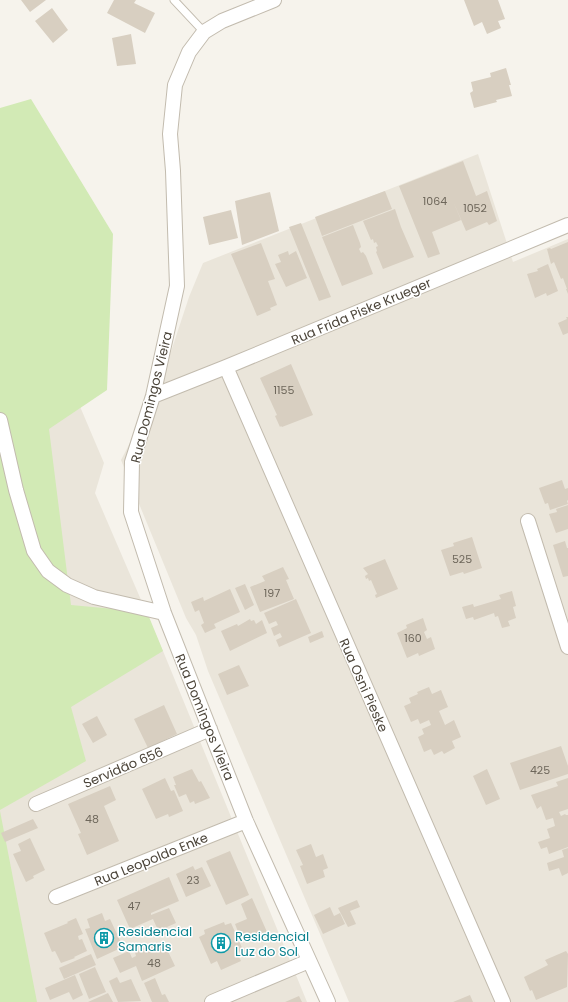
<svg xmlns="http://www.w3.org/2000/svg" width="568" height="1002" font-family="Poppins,sans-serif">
	<rect width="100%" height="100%" fill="#f6f3ec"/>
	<!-- residential -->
	<path fill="#eae5da" d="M478,154L513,262L568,239V1002H349L208,671L196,635L186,618L121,460L160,385L189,297L203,263Z
		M36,303L104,463L95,493L163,651L307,1002H0V319Z"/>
	<!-- green -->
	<path fill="#d2eab5" d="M31,99L113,234L107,390L49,429L71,605L147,612L163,651L71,707L86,761L0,810V108Z
		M0,811L37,1002H0Z"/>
	<!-- building -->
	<path fill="#d8cfc1" d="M21,0H46L30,12Z
		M114,0H136L134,3L155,13L145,33L107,13Z
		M464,0H498L505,19L498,21L501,28L487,34L482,22L474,26Z
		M52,8L68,30L53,43L35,21Z
		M131,34L136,64L117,66L112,38Z
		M506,68L511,85H509L512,96L496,100L497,102L474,108L470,93L473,91L471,82L491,77L490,73Z
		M463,161L476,196L487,191L497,221L489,225L487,222L466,231L453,201L461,220L432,232L440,254L428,258L399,186Z
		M385,191L392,209L322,236L315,217Z
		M270,192L279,231L242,245L235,201Z
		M395,209L401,227L414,257L383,269L376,252L377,251L376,247L378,246L376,242L374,243L373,239L371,240L363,221Z
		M231,210L238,238L209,245L203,217Z
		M301,223L331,297L319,301L289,227Z
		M353,225L360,243L361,247L359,249L361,253L363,252L366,256L373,274L342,286L322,237Z
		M568,242V294L566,289H567L563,278L561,279L554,262L551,264L547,249L550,248L551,249Z
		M261,243L275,279L268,281L277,305L270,308L271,310L257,316L231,254Z
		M288,251L289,255L296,251L307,278L286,287L275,264L281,262L278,255Z
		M548,264L558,291L547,296L546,293L535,298L527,274L538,271L537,269Z
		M566,317H568V333L563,335L558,323L567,319Z
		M291,364L313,415L282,427L281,426L280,427L275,416L277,415L260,378Z
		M562,480L565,489L568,488V500L567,501L568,504L550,510L548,503L545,504L539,488Z
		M568,505V529L556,533L549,514L557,512L556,509Z
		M472,537L482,568L464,574L463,572L450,576L441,550L454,546L453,543Z
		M565,541L567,548H568V576L563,577L553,545Z
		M385,559L398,589L376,598L375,595L377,594L371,580L369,581L368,578L366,579L365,576L368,574L363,568Z
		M283,567L289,579L286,580L294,599L260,612L250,587L265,581L262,576Z
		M245,584L254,605L245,610L235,588Z
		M230,589L240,612L214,624L216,628L205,633L201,625L204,623L199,610L195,612L191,602L203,597L204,601Z
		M512,591L516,606L513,607L516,618L508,621L510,626L502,628L498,616L495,617L494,613L474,620L473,617L466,619L462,607L473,604L474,607L501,599L499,595Z
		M296,599L311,633L279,647L276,640L282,637L280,633L274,636L271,628L278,625L276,621L269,624L264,613Z
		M423,618L427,630L424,632L427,639L431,637L435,649L419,656L418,653L407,658L397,633L407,628L406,625Z
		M250,619L251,621L254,620L256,624L262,620L267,633L230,651L221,631L237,624L238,626Z
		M322,631L324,637L310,643L308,637Z
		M239,665L249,686L227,695L218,674Z
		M429,687L432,694L441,690L448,707L439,711L445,725L454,720L461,737L452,741L455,748L444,754L442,751L434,755L431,749L424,752L418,737L424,734L422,729L431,725L429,720L420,724L418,719L411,722L404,706L411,703L409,698L418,694L417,692Z
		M164,705L177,734L148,748L134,719Z
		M97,716L107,735L93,743L82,724Z
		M561,746L568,766V774L520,790L510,763Z
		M192,769L199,782L201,781L210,798L195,804L194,801L190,803L186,794L179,797L174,785H176L173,777Z
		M487,769L500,799L486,805L473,776Z
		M165,778L171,791L174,790L183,811L169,817L168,814L156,819L142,789Z
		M568,778V809L559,812L561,816L565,814L566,815H568V847L549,854L547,847L541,849L538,842L550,838L547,829L555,826L553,818L546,820L541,806L537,809L531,795L558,786L556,782Z
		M110,786L116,800L104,806L119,841L87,855L78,834L81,833L68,804Z
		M33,819L38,828L5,842L1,833Z
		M30,838L45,870L33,876L34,878L26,882L13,854L21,851L18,844Z
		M311,844L316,857L323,854L328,868L323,870L325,877L307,884L300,866L303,865L296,850Z
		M568,848V873L562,876L559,868L549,871L547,863L564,857L562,850Z
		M230,851L249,895L226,905L206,861Z
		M193,866L195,870L202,867L211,886L186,897L176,874Z
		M169,877L179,901L151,913V915L169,908L176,923L167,927L170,933L161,937L153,919L130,929L117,900Z
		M252,898L267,932L242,942L235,924L247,919L241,904Z
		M357,900L360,907L350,911L356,924L348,927L338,908Z
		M330,907L334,916L340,913L345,924L323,934L314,915Z
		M102,913L105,921L110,919L123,947L97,959L85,929L90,928L87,919Z
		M76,918L83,934L78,936L79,940L82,939L87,951L74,957L75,958L61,963L55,951L52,952L44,933L68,923L67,922Z
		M224,922L225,925L231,923L243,950L237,953L241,961L221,970L217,961L211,964L199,937L205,934L204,930Z
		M158,942L160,945L164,943L175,966L142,981L136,966L120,973L113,958L129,951L132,958L136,956L135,952Z
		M566,951L568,954L567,987L536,1000L532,990L530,991L524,977L548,965L545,960Z
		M91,954L96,965L64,979L59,968Z
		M95,967L106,992L89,999L79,974Z
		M75,975L83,995L73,1000L69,992L50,1000L45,988Z
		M117,977L120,983L131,979L141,1001L118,1002L109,981Z
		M155,978L162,995L165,994L169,1002H152L144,983Z
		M108,993L113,1002H88Z
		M470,995L473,1002H453Z
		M299,996L302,1002H285Z"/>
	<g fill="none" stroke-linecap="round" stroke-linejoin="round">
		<!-- lane casing -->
		<g stroke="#c2bbae" stroke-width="9">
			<path id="lane" d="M174,0L204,32"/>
		</g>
		<!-- street casing -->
		<g stroke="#c2bbae" stroke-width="16">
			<path id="street" d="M274,0L222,21L204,32L189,52L175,85L170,134L173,171L177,286L153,396L132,462L131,512L164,613L246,821L328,1002
				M226,367L503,1002
				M153,396L226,367L568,225
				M0,420L16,490L34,551L48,571L67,585L94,597L164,613
				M528,521L568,647
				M36,804L210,729
				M56,897L246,821
				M212,1002L309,961"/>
		</g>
		<!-- lane -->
		<use href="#lane" stroke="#fff" stroke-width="7"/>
		<!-- street -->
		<use href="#street" stroke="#fff" stroke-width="14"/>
	</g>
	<!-- icons -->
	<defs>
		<g id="building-ring" transform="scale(1)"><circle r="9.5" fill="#fff" stroke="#0f9aa8" stroke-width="1.5"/><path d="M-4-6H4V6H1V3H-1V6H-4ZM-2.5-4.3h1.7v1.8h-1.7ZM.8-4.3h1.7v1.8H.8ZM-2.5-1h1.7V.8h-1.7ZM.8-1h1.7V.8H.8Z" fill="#0f9aa8"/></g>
	</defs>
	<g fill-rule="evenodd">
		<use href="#building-ring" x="104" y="938"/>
		<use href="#building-ring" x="221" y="943"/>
	</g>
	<g text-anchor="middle" stroke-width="3" stroke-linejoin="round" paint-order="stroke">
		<!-- number labels -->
		<g font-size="11" fill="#6e675b">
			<text x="435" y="205">1064</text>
			<text x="475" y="212">1052</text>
			<text x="284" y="394">1155</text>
			<text x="462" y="563">525</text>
			<text x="272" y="597">197</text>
			<text x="413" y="642">160</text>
			<text x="540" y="774">425</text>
			<text x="92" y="823">48</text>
			<text x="193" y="884">23</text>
			<text x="134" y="910">47</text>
			<text x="154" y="967">48</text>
		</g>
		<!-- street labels -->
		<g font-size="13" fill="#4b4439" stroke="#fff">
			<text transform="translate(361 311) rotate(-23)" y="5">Rua Frida Piske Krueger</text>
			<text transform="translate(151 397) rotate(-76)" y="5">Rua Domingos Vieira</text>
			<text transform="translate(364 685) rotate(66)" y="5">Rua Osni Pieske</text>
			<text transform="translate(205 717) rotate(68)" y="5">Rua Domingos Vieira</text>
			<text transform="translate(123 767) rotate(-23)" y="5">Servidão 656</text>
			<text transform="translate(151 859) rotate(-22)" y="5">Rua Leopoldo Enke</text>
		</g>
		<!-- culture labels -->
		<g font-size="13" fill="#0d838f" stroke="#fff" text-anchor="start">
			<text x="118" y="936">Residencial<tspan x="118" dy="15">Samaris</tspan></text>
			<text x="235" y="941">Residencial<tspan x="235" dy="15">Luz do Sol</tspan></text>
		</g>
	</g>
</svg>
